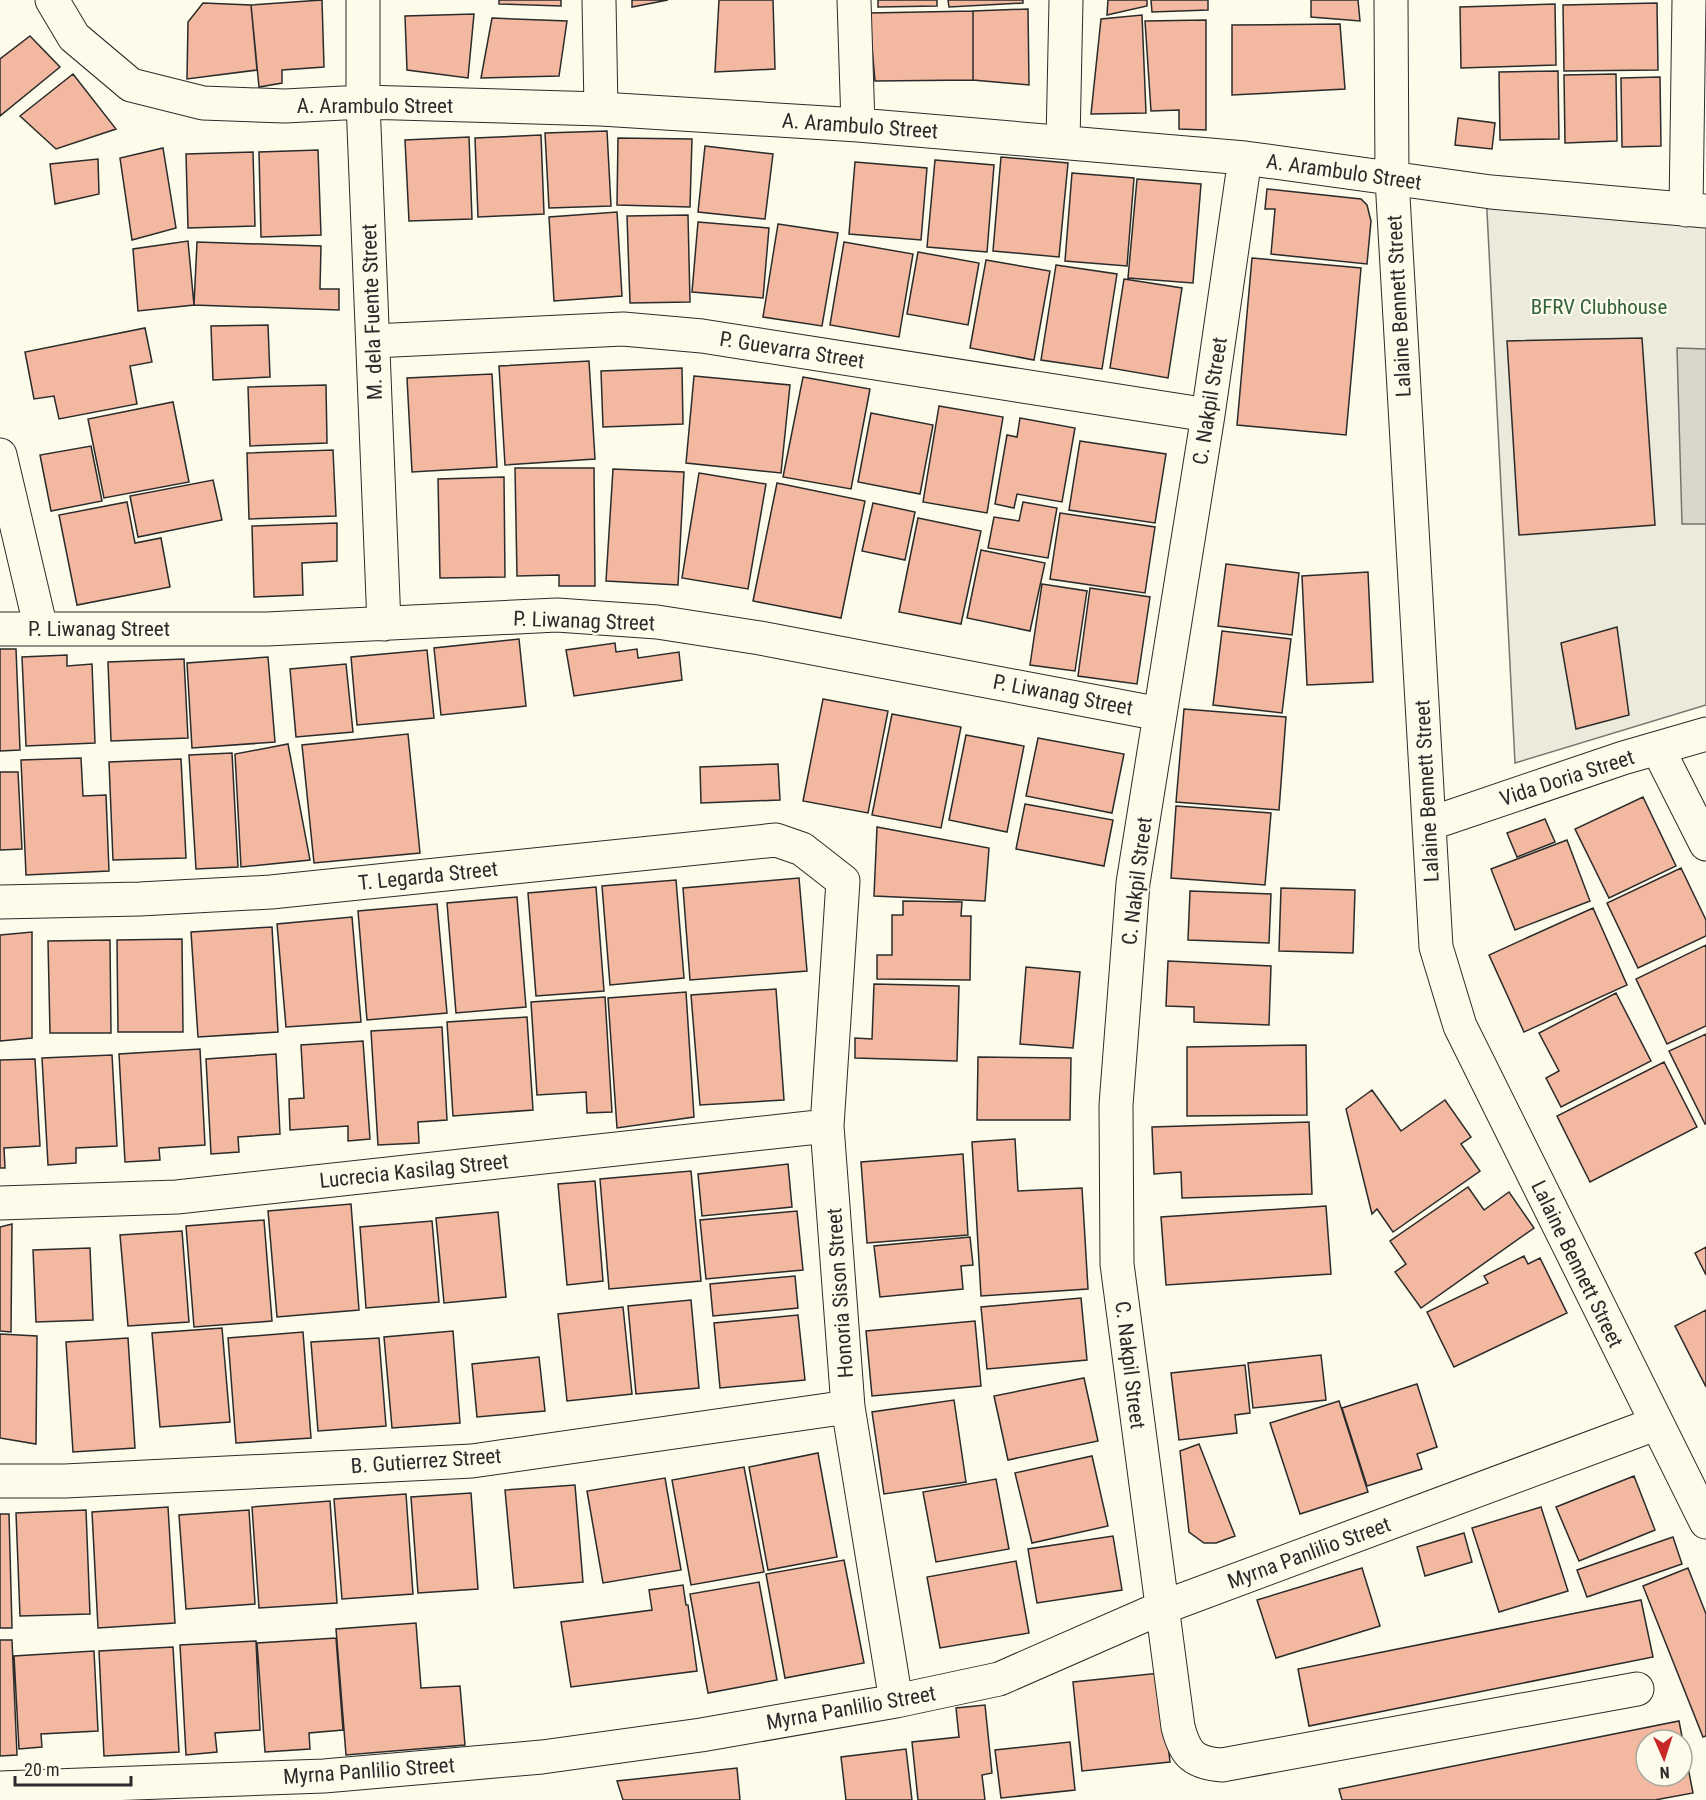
<svg xmlns="http://www.w3.org/2000/svg" width="1706" height="1800" font-family="'Roboto Condensed',sans-serif">
	<rect width="100%" height="100%" fill="#fdfbea"/>
	<!-- green -->
	<path fill="#ecebdb" stroke="#74746e" stroke-width="1.5" d="M1486,192L1706,208V705L1515,763Z"/>
	<!-- water -->
	<path fill="#d8d7c9" stroke="#74746e" stroke-width="1.5" d="M1677,348L1706,349V524H1682Z"/>
	<!-- building -->
	<path fill="#f2b8a0" stroke="#2b2b2b" stroke-width="1.5" fill-rule="evenodd" d="M322,0L324,67L282,70V83L259,87L251,5Z
		M499,0H561V6L499,4Z
		M632,0H668L632,7Z
		M719,0H773L775,69L715,72Z
		M878,0H937V6L878,7Z
		M948,0H1023V3L949,7Z
		M1108,0H1147V6L1107,15Z
		M1151,0H1208V10L1152,12Z
		M1311,0H1358L1360,21L1311,17Z
		M203,3L251,5L257,70L187,79L188,22Z
		M1657,3L1658,70L1564,71L1563,5Z
		M1555,4L1556,65L1461,68L1460,7Z
		M1028,9L1029,85L973,80V11Z
		M973,11V80L875,81L869,13Z
		M474,14L468,78L407,70L405,16Z
		M1142,15L1146,113L1091,114L1101,19Z
		M492,18L567,21L559,76L481,78Z
		M1206,20V130L1179,129V110L1151,111L1145,21Z
		M1340,24L1345,89L1232,95V25Z
		M30,36L60,67L0,116V59Z
		M1558,71L1559,139L1500,140L1499,72Z
		M73,74L116,129L56,149L20,116Z
		M1616,74L1617,141L1565,143L1564,75Z
		M1660,77L1661,146L1622,147L1621,78Z
		M1458,118L1495,123L1492,149L1455,145Z
		M607,131L611,206L549,208L545,133Z
		M541,135L544,214L478,217L475,138Z
		M469,137L472,219L409,221L405,140Z
		M618,138L692,139L690,207L617,205Z
		M705,146L773,154L765,219L698,212Z
		M163,148L176,228L132,240L120,158Z
		M318,150L321,235L261,237L259,152Z
		M253,152L255,226L188,228L186,154Z
		M1001,157L1068,163L1059,257L993,251Z
		M98,159L99,194L55,204L50,164Z
		M935,160L994,165L987,252L927,247Z
		M855,162L927,168L921,240L849,234Z
		M1072,173L1134,178L1127,266L1065,261Z
		M1137,179L1201,184L1193,283L1128,278Z
		M1267,189L1361,199L1367,205L1371,221L1367,264L1271,254L1275,209H1265Z
		M617,212L622,296L554,301L549,217Z
		M688,215L690,302L630,303L627,216Z
		M698,222L769,228L763,298L692,292Z
		M778,224L838,233L822,326L763,317Z
		M188,241L194,305L138,311L133,249Z
		M197,242L321,246L320,289H339V310L194,305Z
		M844,242L913,254L899,337L830,325Z
		M918,252L979,263L968,325L907,314Z
		M1252,258L1361,268L1346,435L1237,425Z
		M986,260L1050,271L1034,360L970,348Z
		M1056,265L1117,274L1102,369L1041,360Z
		M1124,279L1182,288L1168,378L1110,368Z
		M268,325L270,377L213,380L211,326Z
		M145,328L152,362L130,366L137,404L59,419L54,396L34,399L25,352Z
		M1642,338L1655,525L1519,535L1507,341Z
		M589,361L595,459L505,465L499,366Z
		M682,368L683,424L603,427L601,371Z
		M492,374L497,467L412,472L407,378Z
		M694,376L790,385L781,473L686,463Z
		M803,377L870,389L851,489L783,477Z
		M326,385L327,443L250,446L248,387Z
		M173,402L189,482L104,498L88,419Z
		M939,406L1003,417L987,513L923,502Z
		M871,413L933,425L920,494L858,482Z
		M1020,418L1075,428L1062,502L1017,494L1014,508L995,504L1007,435L1017,437Z
		M1080,441L1166,454L1155,523L1069,510Z
		M91,446L102,501L51,511L40,455Z
		M333,450L336,516L249,519L247,453Z
		M515,468H594L595,586H559V575L517,576Z
		M613,469L684,472L678,585L606,581Z
		M699,473L766,484L748,589L682,578Z
		M504,477L505,577L440,578L438,479Z
		M213,480L222,520L138,537L130,496Z
		M777,483L865,501L841,618L753,601Z
		M127,502L135,543L161,538L170,587L77,605L59,515Z
		M1023,502L1057,508L1048,558L988,548L994,517L1019,521Z
		M873,503L915,512L905,560L862,551Z
		M1060,513L1155,527L1145,593L1050,579Z
		M918,518L981,531L961,624L899,612Z
		M337,523V561L302,563L303,595L254,597L252,526Z
		M981,550L1045,563L1030,631L967,618Z
		M1226,564L1299,573L1292,635L1218,626Z
		M1368,572L1373,682L1307,685L1302,576Z
		M1042,584L1087,591L1075,671L1030,665Z
		M1090,588L1150,597L1137,684L1078,676Z
		M1617,627L1629,715L1576,729L1561,643Z
		M1222,631L1291,639L1282,713L1213,705Z
		M519,639L526,706L441,715L434,648Z
		M615,643L616,652L637,649L638,658L679,652L682,680L574,696L566,650Z
		M0,649H16L20,750L0,751Z
		M427,650L434,718L357,725L351,657Z
		M67,655V666L92,664L95,743L26,746L22,657Z
		M268,657L275,742L192,748L187,663Z
		M184,659L188,738L111,741L108,662Z
		M346,664L353,732L296,737L290,669Z
		M823,699L888,711L868,813L803,801Z
		M1184,709L1286,717L1279,810L1176,802Z
		M892,714L961,727L941,828L872,815Z
		M408,734L420,853L314,863L302,745Z
		M966,735L1024,746L1007,832L949,820Z
		M1038,738L1124,754L1112,813L1026,796Z
		M288,744L310,860L241,867L235,754Z
		M232,753L238,867L196,869L189,755Z
		M81,758L83,796L106,795L109,871L26,875L21,760Z
		M181,759L186,858L113,860L109,762Z
		M778,764L780,800L701,803L700,767Z
		M0,772H18L22,849L0,850Z
		M1643,797L1676,866L1609,898L1575,829Z
		M1025,804L1113,820L1104,866L1016,849Z
		M1176,806L1271,813L1265,885L1171,878Z
		M1545,819L1555,842L1517,857L1507,833Z
		M877,827L989,848L985,901L874,896Z
		M1567,840L1590,901L1515,930L1491,869Z
		M1681,868L1706,920V936L1638,968L1607,903Z
		M799,878L807,971L690,980L683,888Z
		M676,880L684,978L610,985L602,886Z
		M596,887L604,991L536,996L528,893Z
		M1281,888L1355,890L1353,953L1279,951Z
		M1190,891L1271,894L1269,943L1188,940Z
		M517,897L526,1007L456,1013L447,903Z
		M903,901L962,902L961,916H971L970,980L877,979V955H892V915H903Z
		M437,904L447,1013L367,1020L358,911Z
		M1593,908L1627,985L1524,1032L1489,955Z
		M352,917L361,1022L286,1027L277,924Z
		M272,927L278,1032L198,1037L191,932Z
		M32,932V1038L0,1041V935Z
		M182,939L183,1032H118L117,940Z
		M110,940L111,1033H50L48,941Z
		M1706,945V1026L1667,1044L1636,979Z
		M1168,961L1271,966L1269,1025L1194,1022V1007L1166,1006Z
		M1026,967L1080,972L1073,1048L1020,1044Z
		M874,984L959,986L957,1061L855,1058V1038L872,1039Z
		M776,989L784,1100L700,1105L691,995Z
		M686,992L694,1117L617,1128L608,998Z
		M1616,993L1651,1061L1561,1107L1546,1078L1559,1071L1539,1033Z
		M605,997L612,1112L587,1113L586,1092L537,1095L531,1002Z
		M527,1017L533,1110L453,1116L447,1022Z
		M442,1027L447,1120L418,1122L419,1143L378,1145L371,1031Z
		M1706,1034V1124H1705L1669,1051Z
		M363,1041L370,1139L348,1141V1126L290,1130L289,1099L304,1098L301,1045Z
		M1306,1045L1307,1115L1187,1116V1047Z
		M200,1049L205,1145L159,1148L160,1160L125,1162L119,1054Z
		M276,1054L280,1134L238,1137L239,1152L211,1154L206,1059Z
		M112,1055L117,1146L76,1148V1163L48,1165L42,1058Z
		M978,1057L1071,1058L1070,1120H977Z
		M35,1059L40,1146L4,1148L5,1168H0V1060Z
		M1664,1062L1697,1127L1590,1182L1557,1116Z
		M1372,1090L1401,1131L1445,1100L1471,1137L1461,1144L1480,1171L1393,1232L1377,1209L1372,1214L1346,1109Z
		M1309,1122L1312,1194L1182,1198L1181,1172L1154,1174L1152,1127Z
		M1015,1139L1018,1191L1082,1188L1088,1289L981,1296L972,1142Z
		M963,1154L968,1235L867,1243L861,1162Z
		M788,1164L792,1207L702,1216L698,1174Z
		M691,1171L701,1281L609,1289L600,1179Z
		M595,1181L603,1281L567,1285L558,1184Z
		M1468,1187L1484,1210L1509,1192L1534,1228L1421,1308L1395,1272L1406,1264L1390,1241Z
		M351,1204L359,1310L277,1317L268,1211Z
		M1326,1206L1331,1274L1166,1285L1161,1217Z
		M797,1211L803,1270L706,1279L700,1220Z
		M498,1212L506,1297L444,1303L436,1218Z
		M264,1220L272,1321L194,1327L186,1226Z
		M432,1221L439,1302L366,1308L360,1227Z
		M12,1224L11,1332L0,1331V1227Z
		M182,1231L189,1322L128,1326L120,1235Z
		M970,1237L973,1265L961,1266L963,1289L880,1297L874,1246Z
		M1706,1247V1275L1695,1253Z
		M90,1248L93,1320L36,1322L33,1250Z
		M1524,1256L1528,1264L1540,1258L1567,1313L1454,1367L1427,1312L1488,1283L1484,1276Z
		M795,1276L798,1308L713,1316L710,1284Z
		M1081,1298L1087,1360L987,1369L981,1307Z
		M691,1300L699,1388L636,1394L628,1306Z
		M623,1307L632,1394L567,1401L558,1314Z
		M1706,1310V1387L1675,1326Z
		M798,1315L805,1380L720,1388L714,1323Z
		M975,1321L981,1386L872,1396L866,1331Z
		M222,1328L230,1422L160,1427L152,1333Z
		M453,1331L460,1423L392,1428L384,1337Z
		M303,1332L311,1438L236,1443L228,1338Z
		M0,1334L37,1336L36,1444L0,1438Z
		M128,1338L135,1448L73,1452L66,1342Z
		M379,1338L386,1426L318,1431L311,1342Z
		M1321,1355L1326,1400L1253,1408L1248,1363Z
		M539,1357L545,1411L477,1417L472,1364Z
		M1245,1365L1250,1413L1235,1415L1237,1433L1179,1440L1171,1373Z
		M1084,1378L1098,1441L1008,1460L994,1396Z
		M1417,1384L1437,1447L1417,1454L1422,1469L1367,1486L1342,1408Z
		M954,1400L966,1482L884,1494L872,1412Z
		M1339,1401L1368,1492L1300,1514L1270,1423Z
		M1199,1444L1235,1536L1216,1543H1204L1189,1532L1180,1451Z
		M818,1453L837,1557L768,1570L749,1467Z
		M1092,1456L1108,1526L1032,1543L1015,1473Z
		M744,1467L764,1572L691,1585L672,1480Z
		M1634,1476L1655,1530L1579,1561L1556,1507Z
		M665,1478L681,1570L603,1583L587,1491Z
		M996,1479L1009,1549L936,1562L923,1492Z
		M575,1485L583,1582L514,1588L505,1490Z
		M471,1493L478,1589L418,1593L411,1497Z
		M406,1494L413,1594L342,1599L334,1499Z
		M330,1501L337,1603L259,1608L252,1507Z
		M168,1507L175,1623L98,1628L92,1512Z
		M1541,1507L1568,1591L1499,1612L1472,1528Z
		M86,1510L90,1614L20,1616L16,1513Z
		M249,1510L255,1604L186,1609L179,1515Z
		M0,1514H9L12,1628H0Z
		M1464,1533L1472,1562L1425,1576L1417,1547Z
		M1113,1536L1122,1590L1037,1603L1028,1549Z
		M1673,1537L1682,1564L1587,1597L1577,1570Z
		M844,1560L864,1663L785,1678L766,1574Z
		M1016,1561L1029,1633L940,1648L927,1577Z
		M1362,1568L1380,1626L1276,1658L1257,1600Z
		M1688,1568L1706,1614V1736L1703,1737L1643,1586Z
		M759,1582L777,1680L708,1693L690,1594Z
		M683,1585L686,1605H688L697,1671L571,1687L561,1622L652,1610L649,1590Z
		M1641,1600L1653,1657L1309,1726L1298,1669Z
		M416,1623L421,1688L460,1686L465,1745L346,1755L336,1629Z
		M336,1638L343,1730L309,1733L310,1749L265,1752L257,1643Z
		M0,1640H12L17,1755L0,1756Z
		M256,1641L260,1730L215,1733L217,1752L186,1755L180,1645Z
		M173,1647L179,1752L104,1756L99,1651Z
		M94,1651L98,1731L41,1734L42,1747L19,1749L14,1656Z
		M1160,1673L1170,1762L1082,1771L1073,1682Z
		M985,1705L992,1773L982,1775L985,1800H918L912,1742L959,1737L956,1708Z
		M1679,1721L1693,1793L1655,1800H1342L1339,1789ZM1646,1740H1682V1776H1646Z
		M1070,1742L1075,1790L1001,1798L995,1750Z
		M906,1749L912,1800H846L841,1757Z
		M737,1768L740,1800H623L617,1781Z"/>
	<g fill="none" stroke-linecap="round" stroke-linejoin="round">
		<!-- minor casing -->
		<g stroke="#2b2b2b" stroke-width="35">
			<path id="minor" d="M52,0L74,37L131,85L203,103L285,106L363,102L601,109L858,125L1245,158L1491,192L1706,211
				M363,0V102L384,624
				M599,0L601,109
				M854,0L858,125
				M1391,0L1392,179L1436,947L1460,1026L1706,1522
				M1063,142L1066,0
				M1245,158L1208,415L1133,883L1116,1105L1117,1264L1178,1727C1185,1754 1193,1763 1222,1765L1637,1689
				M1686,210L1689,0
				M373,341L623,329L702,336L1208,415
				M0,455L41,629
				M0,629H267L557,615L657,622L760,638L1160,714
				M1658,749L1706,844
				M1429,824L1623,758L1706,734
				M0,902L140,899L271,892L776,840L802,849L843,881L827,1126L848,1407L896,1701
				M0,1203L177,1197L827,1126
				M0,1481H65L472,1461L848,1407
				M0,1788L324,1776L542,1757L701,1735L896,1701L999,1679L1161,1608L1655,1424"/>
		</g>
		<!-- minor -->
		<use href="#minor" stroke="#fdfbea" stroke-width="33"/>
	</g>
	<g text-anchor="middle" stroke-width="4.5" stroke-linejoin="round" paint-order="stroke">
		<!-- street labels -->
		<g font-size="21" fill="#2b2b2b" stroke="#fdfbea">
			<text x="375" y="113">A. Arambulo Street</text>
			<text transform="translate(860 126) rotate(4)" y="7">A. Arambulo Street</text>
			<text transform="translate(1344 172) rotate(8)" y="7">A. Arambulo Street</text>
			<text transform="translate(1399 306) rotate(-93)" y="7">Lalaine Bennett Street</text>
			<text transform="translate(372 312) rotate(-92)" y="7">M. dela Fuente Street</text>
			<text transform="translate(792 350) rotate(9)" y="7">P. Guevarra Street</text>
			<text transform="translate(1210 401) rotate(-81)" y="7">C. Nakpil Street</text>
			<text transform="translate(584 621) rotate(2)" y="7">P. Liwanag Street</text>
			<text x="99" y="636">P. Liwanag Street</text>
			<text transform="translate(1063 695) rotate(11)" y="7">P. Liwanag Street</text>
			<text transform="translate(1567 778) rotate(-18)" y="7">Vida Doria Street</text>
			<text transform="translate(1427 791) rotate(-93)" y="7">Lalaine Bennett Street</text>
			<text transform="translate(428 876) rotate(-6)" y="7">T. Legarda Street</text>
			<text transform="translate(1137 881) rotate(-83)" y="7">C. Nakpil Street</text>
			<text transform="translate(414 1171) rotate(-6)" y="7">Lucrecia Kasilag Street</text>
			<text transform="translate(1577 1264) rotate(64)" y="7">Lalaine Bennett Street</text>
			<text transform="translate(840 1293) rotate(-94)" y="7">Honoria Sison Street</text>
			<text transform="translate(1130 1365) rotate(83)" y="7">C. Nakpil Street</text>
			<text transform="translate(426 1461) rotate(-4)" y="7">B. Gutierrez Street</text>
			<text transform="translate(1309 1553) rotate(-20)" y="7">Myrna Panlilio Street</text>
			<text transform="translate(851 1708) rotate(-10)" y="7">Myrna Panlilio Street</text>
			<text transform="translate(369 1771) rotate(-4)" y="7">Myrna Panlilio Street</text>
		</g>
		<!-- park labels -->
		<g font-size="21" fill="#34623c" stroke="#fdfbea">
			<text x="1599" y="314">BFRV Clubhouse</text>
		</g>
	</g>
	<!-- north arrow -->
	<g transform="translate(1664 1758) rotate(177)"><circle r="28" fill="#fdfbea" stroke="#a9a89e" stroke-width="1.5"/>
	<path d="M0-4.5L10 22L0 15L-10 22Z" fill="#c62828"/>
	<text y="-9" font-size="16" font-weight="bold" text-anchor="middle" fill="#2b2b2b">N</text>
	</g>
	<!-- scale -->
	<path d="M15 1776v9h116v-9" fill="none" stroke="#2b2b2b" stroke-width="3"/>
	<text x="24" y="1776" font-size="18" fill="#2b2b2b" stroke="#fdfbea" stroke-width="4.5" paint-order="stroke">20 m</text>
</svg>
